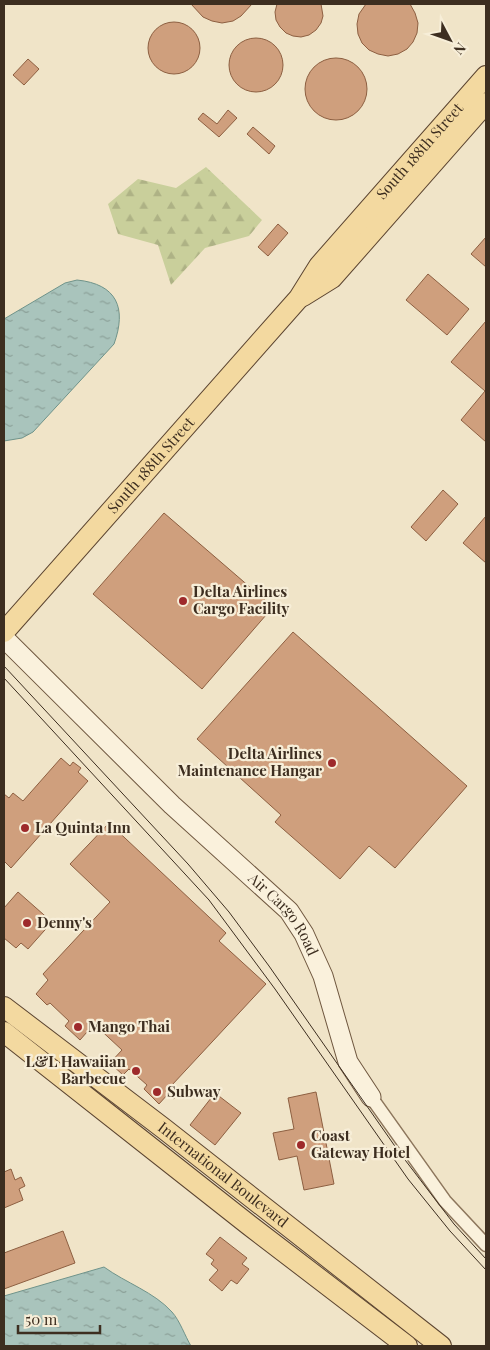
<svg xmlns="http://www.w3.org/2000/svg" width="490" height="1350" font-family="'Playfair Display',serif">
	<defs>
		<pattern id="forest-firs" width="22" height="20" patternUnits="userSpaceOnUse" patternTransform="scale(1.25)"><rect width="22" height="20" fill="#c9cf9b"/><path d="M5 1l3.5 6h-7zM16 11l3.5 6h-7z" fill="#aeb285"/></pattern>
		<pattern id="water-ripples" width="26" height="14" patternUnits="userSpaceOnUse" patternTransform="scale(1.25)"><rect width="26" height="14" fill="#a9c4bc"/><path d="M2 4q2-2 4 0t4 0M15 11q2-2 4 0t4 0" fill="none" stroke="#8ba098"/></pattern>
	</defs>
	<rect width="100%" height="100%" fill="#f0e4c8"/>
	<!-- forest -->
	<path fill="url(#forest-firs)" d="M206,167L262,220L249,236L205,248L171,285L158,245L118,234L108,204L138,179L176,188Z"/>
	<!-- water -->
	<path fill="url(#water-ripples)" stroke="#6f938a" d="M77,280C117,284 127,308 114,344L33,432L22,438L4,441V319L65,283Z
		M104,1267C126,1283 154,1292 172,1312C180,1321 185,1336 191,1346H4V1296Z"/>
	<!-- building -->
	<path fill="#cf9f7d" stroke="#8d5f41" d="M191,4H252L241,16L233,21L222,23L212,21L203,17Z
		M277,4H321L323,16L321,23L316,30L309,35L301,37L293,36L286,33L280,27L276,20L275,12Z
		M366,4H410L415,13L418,23L417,33L413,42L407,49L398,54L388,56L378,54L369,50L362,43L358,34L357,24L359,14Z
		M148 48a26 26 0 1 1 52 0a26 26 0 1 1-52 0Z
		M229 65a27 27 0 1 1 54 0a27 27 0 1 1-54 0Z
		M305 89a31 31 0 1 1 62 0a31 31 0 1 1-62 0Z
		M28,59L39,69L24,85L13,75Z
		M228,110L237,118L219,137L198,119L203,113L217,124Z
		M253,127L275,146L269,154L247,134Z
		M278,224L288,233L268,256L258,247Z
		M486,237V267L471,254Z
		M428,274L469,309L447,335L406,300Z
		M486,321V442L461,420L485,391L451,362Z
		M443,490L458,504L426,541L411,527Z
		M164,513L273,607L202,689L93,594Z
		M486,516V563L463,543Z
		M293,632L467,786L395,868L369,846L340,879L275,822L281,815L197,739Z
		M61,758L70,766L73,762L81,768L78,772L88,781L11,868L4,861V794L9,798L13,793L23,801Z
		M109,823L226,933L219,941L266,984L172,1085L180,1092L174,1099L168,1094L159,1104L144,1089L147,1085L129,1069L123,1075L110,1063L122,1050L94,1024L80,1040L65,1026L69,1021L50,1003L47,1005L36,994L48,980L43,974L110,902L70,864Z
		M18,892L52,922L28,949L21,943L16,948L4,938V908Z
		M316,1092L334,1184L304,1190L297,1156L279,1160L273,1133L294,1129L288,1098Z
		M215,1093L241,1113L215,1145L190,1125Z
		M11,1169L15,1180L21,1177L25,1186L19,1189L23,1200L4,1208V1172Z
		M63,1231L75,1263L4,1289V1253Z
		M220,1237L247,1258L242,1264L249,1269L237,1284L231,1280L222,1291L209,1280L218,1270L211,1264L214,1260L206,1254Z"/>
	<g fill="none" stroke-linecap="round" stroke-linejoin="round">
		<!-- street casing -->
		<g stroke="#8d765c" stroke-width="15">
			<path id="street" d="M371,1097L445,1201L486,1245"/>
		</g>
		<!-- secondary casing -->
		<g stroke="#6f573f" stroke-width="21">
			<g id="secondary">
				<path id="s1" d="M4,638L172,805L289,911L304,934L323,976L348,1062L371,1097"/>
			</g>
		</g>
		<!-- primary casing -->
		<g stroke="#5b4430" stroke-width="22">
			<g id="primary">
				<path d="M303,296L332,278L486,103"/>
				<path id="s2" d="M4,632L299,298L319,266L486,76"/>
				<path id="s3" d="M4,1007L163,1128L441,1346"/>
				<path d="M4,1032L249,1225L407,1346"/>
			</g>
		</g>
		<!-- street -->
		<use href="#street" stroke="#faf1dc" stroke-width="12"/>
		<!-- secondary -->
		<use href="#secondary" stroke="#faf1dc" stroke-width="19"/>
		<!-- primary -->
		<use href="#primary" stroke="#f3d9a0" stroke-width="20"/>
		<!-- tram -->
		<path stroke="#3d2e20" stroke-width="1" d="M4,666L188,864L229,912L269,966L399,1152L454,1224L486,1259
			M4,678L209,900L275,989L408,1179L450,1231L486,1270"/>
	</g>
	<!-- markers -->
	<g fill="#9e2a2b" stroke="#f7eed8" stroke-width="2">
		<circle cx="183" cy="601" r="5"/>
		<circle cx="332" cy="763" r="5"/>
		<circle cx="25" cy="828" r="5"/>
		<circle cx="27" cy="923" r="5"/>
		<circle cx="78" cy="1027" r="5"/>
		<circle cx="136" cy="1071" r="5"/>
		<circle cx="157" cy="1092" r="5"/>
		<circle cx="301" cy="1145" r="5"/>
	</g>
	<g text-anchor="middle" stroke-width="4.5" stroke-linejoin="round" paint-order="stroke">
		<!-- street labels -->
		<g font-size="15" fill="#3d2e20" stroke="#f7eed8">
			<text dy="5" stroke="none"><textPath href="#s2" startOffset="636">South 188th Street</textPath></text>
			<text dy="5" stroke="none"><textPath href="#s2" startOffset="222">South 188th Street</textPath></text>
			<text dy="5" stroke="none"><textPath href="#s1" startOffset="394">Air Cargo Road</textPath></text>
			<text dy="5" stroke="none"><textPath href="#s3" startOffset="276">International Boulevard</textPath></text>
		</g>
		<!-- poi labels -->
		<g font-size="15" font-weight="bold" fill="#3d2e20" stroke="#f7eed8" text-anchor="start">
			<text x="193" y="597">Delta Airlines<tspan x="193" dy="17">Cargo Facility</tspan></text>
			<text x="322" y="759" text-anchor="end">Delta Airlines<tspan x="322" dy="17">Maintenance Hangar</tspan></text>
			<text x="35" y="833">La Quinta Inn</text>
			<text x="37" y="928">Denny's</text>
			<text x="88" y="1032">Mango Thai</text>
			<text x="126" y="1067" text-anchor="end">L&amp;L Hawaiian<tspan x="126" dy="17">Barbecue</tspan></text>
			<text x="167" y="1097">Subway</text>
			<text x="311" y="1141">Coast<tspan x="311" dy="17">Gateway Hotel</tspan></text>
		</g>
	</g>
	<!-- border -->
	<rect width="490" height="1350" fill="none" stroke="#3d2e20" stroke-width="10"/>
	<!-- north arrow -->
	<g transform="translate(450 40) rotate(131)" stroke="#f7eed8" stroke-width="4" paint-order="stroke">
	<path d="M0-4L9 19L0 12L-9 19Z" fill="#3d2e20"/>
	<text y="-8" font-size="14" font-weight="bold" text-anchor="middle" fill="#3d2e20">N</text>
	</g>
	<!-- scale -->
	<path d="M18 1325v8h82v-8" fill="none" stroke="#3d2e20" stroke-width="2.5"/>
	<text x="25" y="1325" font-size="15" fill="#3d2e20" stroke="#f7eed8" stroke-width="4" paint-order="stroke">50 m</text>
</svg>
